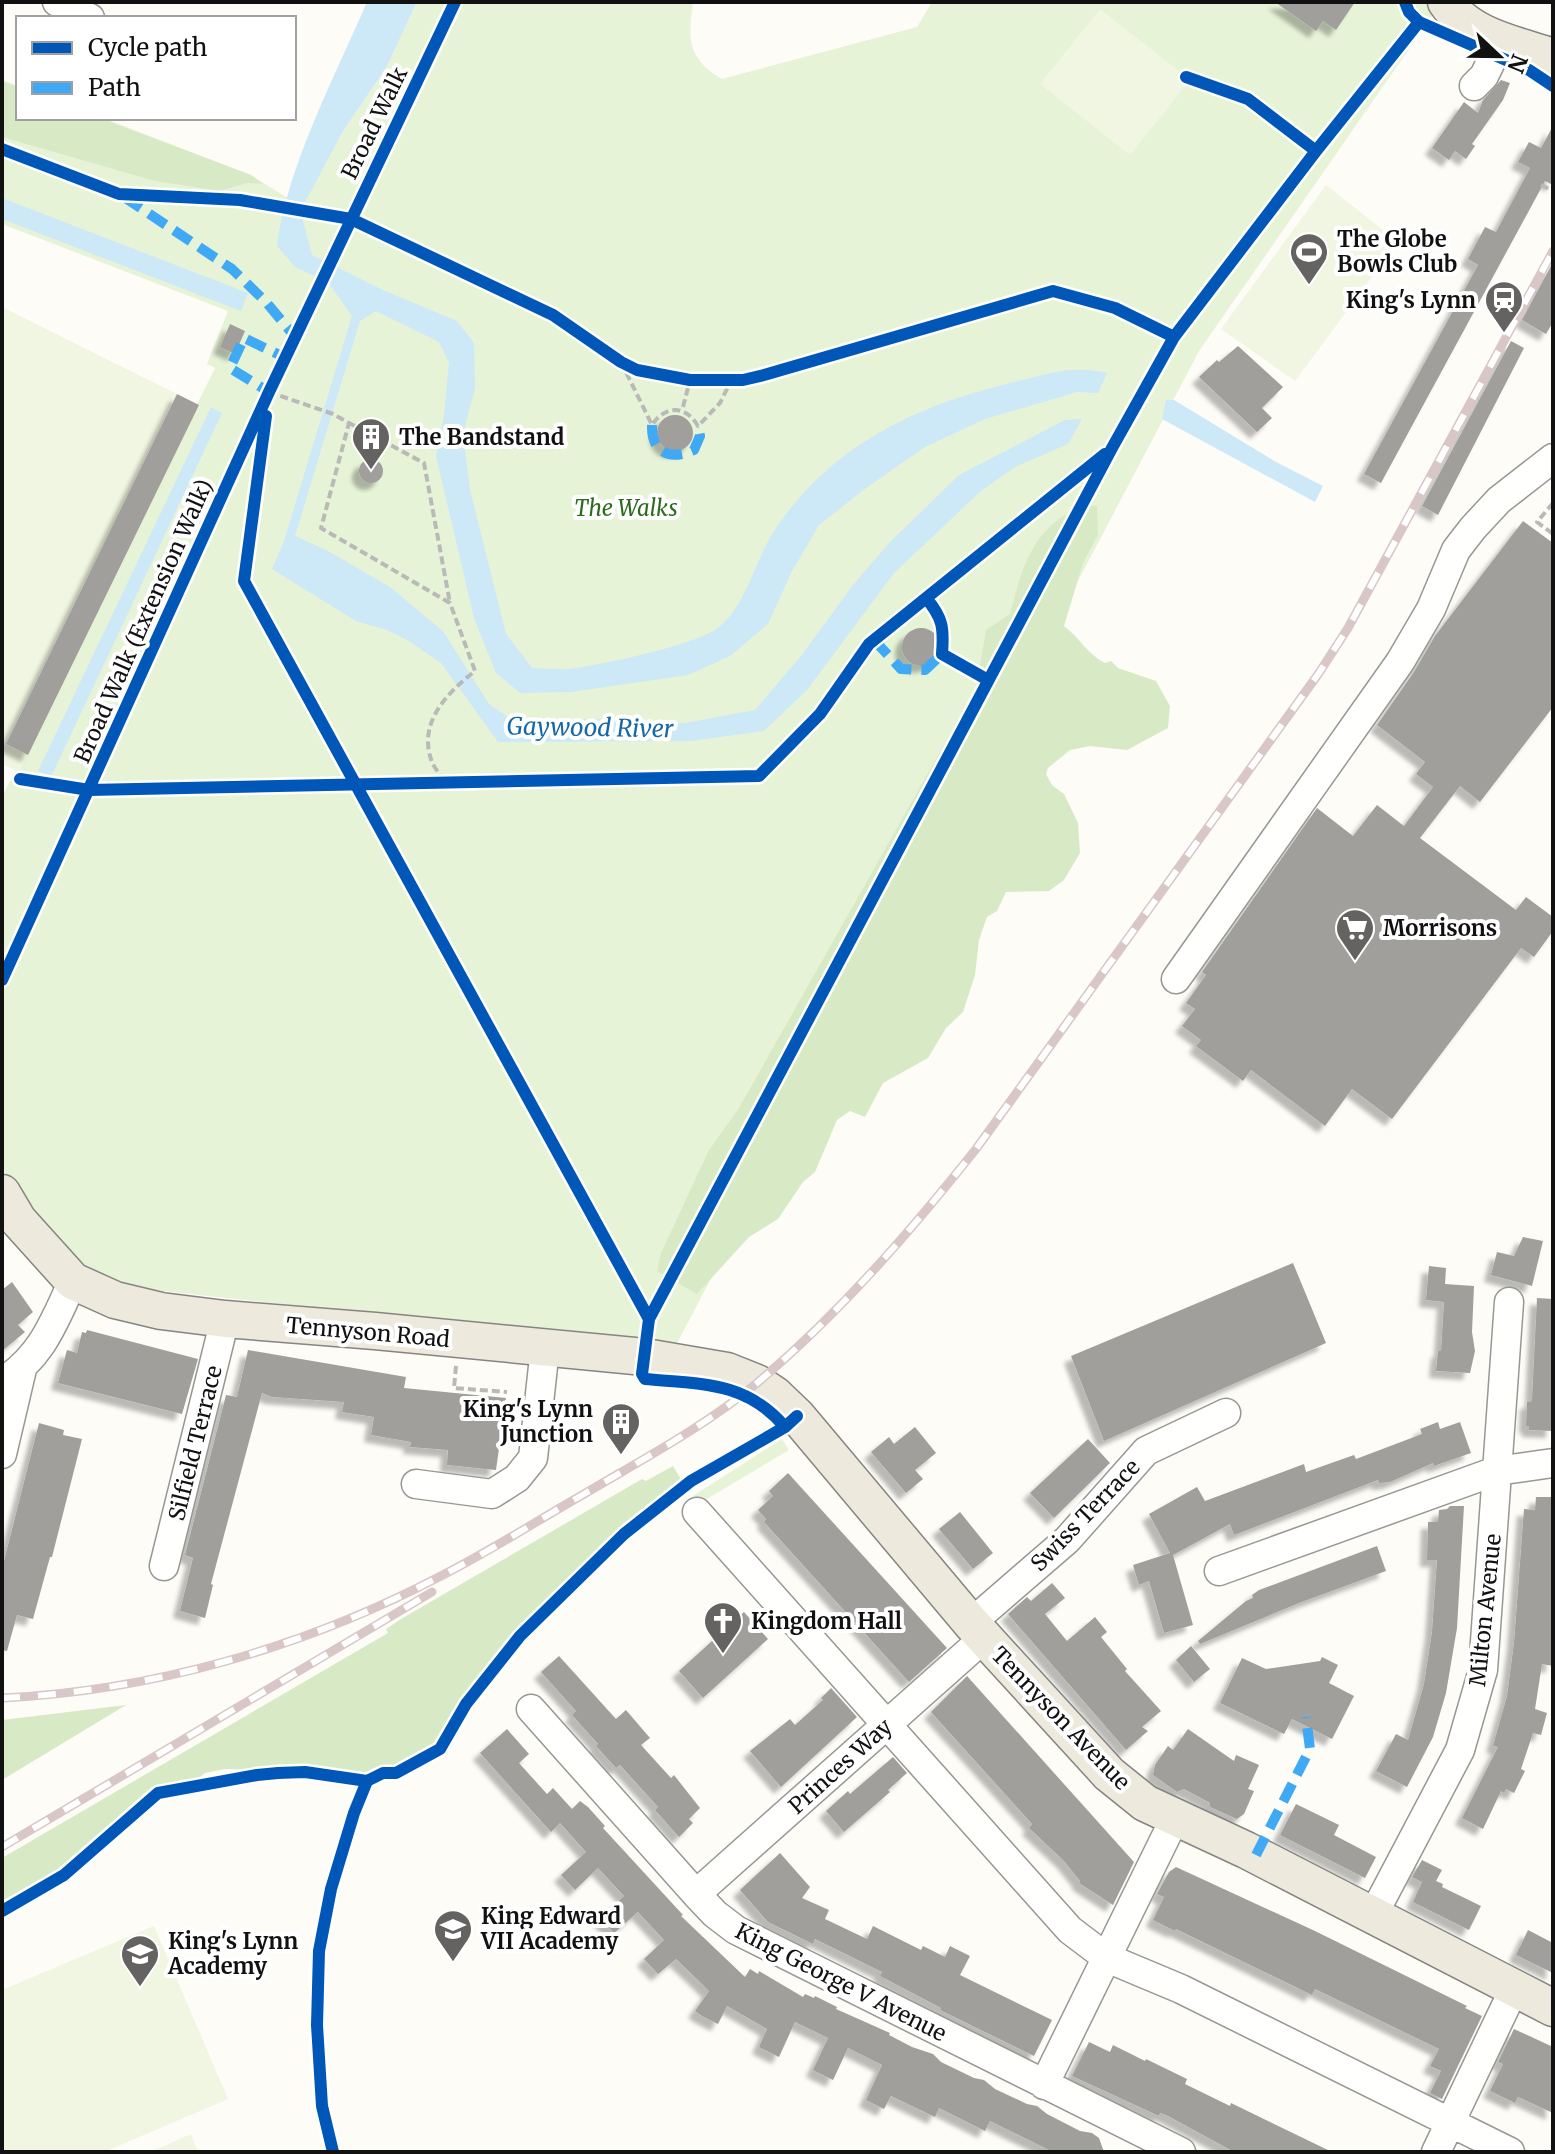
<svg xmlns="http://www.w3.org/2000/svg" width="1555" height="2154" font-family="Merriweather,serif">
	<defs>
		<filter id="shadow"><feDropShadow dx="-7" dy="7" stdDeviation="2" flood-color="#0004"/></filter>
	</defs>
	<rect width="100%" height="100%" fill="#fdfcf7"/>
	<!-- green -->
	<path fill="#e7f3d7" d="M417,2H693C688,40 687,58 722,79L917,27L932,2H1426L1432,16L1199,351L675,1347L135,1288L83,1267L32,1214L2,1168V797L215,368L207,364L228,311L2,224V80L18,86V118H103L251,175L302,207L343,131L386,68Z
		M782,1439L789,1450L700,1503L693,1496Z"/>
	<!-- forest -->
	<path fill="#d8eac5" d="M2,81L18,87V118H100L251,175L263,184L247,183L220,191L155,181L2,137Z
		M1084,505L1097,506L1098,535L1083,563L1064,626C1080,638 1087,654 1105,663L1111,661L1118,668L1156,681L1170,706L1168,728L1127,750L1090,746L1070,750L1048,768L1046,774L1052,785L1064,794L1078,823L1080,853L1064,880L1049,891L1006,892L997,911L987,917L979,940L975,975L963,1012L946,1028L928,1058L883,1083L865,1117L850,1111L837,1120L815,1172L803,1182L778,1219L749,1237L697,1294L657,1271L661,1253L709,1150L739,1108L976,688L986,630L1010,614C1023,565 1032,527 1084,505Z
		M765,1428L770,1434L666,1501L556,1598L512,1643L434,1752L396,1773L225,1769L205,1773L194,1782L142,1805L71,1865L2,1908V1858L388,1633L386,1629L401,1619L642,1479L646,1481L673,1466L682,1481Z
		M126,1705L2,1780V1720Z"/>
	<!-- pitch -->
	<path fill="#f0f6e1" d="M1100,9L1190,80L1130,155L1040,84Z
		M1326,185L1398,242L1295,381L1221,329Z
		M2,307L199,405L19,772L2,764Z
		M154,1926L228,2099L104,2152H2V1990Z
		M191,2134L198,2152H150Z"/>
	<!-- water -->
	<path fill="#cde8f7" d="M367,2H417L386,68L343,131L302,208L303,221L312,255L385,291L457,321L474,343L475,388L463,434L470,490L506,634L532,668C544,668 557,670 569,669C600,665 698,645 719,627C749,601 754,560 776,528C834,442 921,404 1018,381C1051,373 1073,365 1107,373L1098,393L1077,392L985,419L925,447L866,488L819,525L791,573L768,624L730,656L688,675L571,692L520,693L496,673L474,618L436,456L444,415L449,363L439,342L376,311L360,321L295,536L328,551L390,587L443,631L489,704L511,719L549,721L634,717L655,724L685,723L755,710L801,656L853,585L890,542L959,475L1065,420L1082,419L1068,444L1015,467L981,491L894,573L807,690L764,731L691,741L498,742L441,663L409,641L387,630L356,621L272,569L284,541L352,316L328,282L295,267L277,246C286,169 336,74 367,2Z
		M2,198L248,293L241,311L2,219Z
		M1166,400H1174L1276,462L1323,486L1315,502L1162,419Z
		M211,407L222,413L51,777L38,771Z"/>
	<!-- building -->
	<path fill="#a19f9c" filter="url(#shadow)" d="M1275,2H1355L1336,30L1323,21L1316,31Z
		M1501,80L1510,83L1503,100L1472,144L1475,146L1466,159L1455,151L1449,160L1432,148L1464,102L1478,113L1483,100Z
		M1553,126V185L1545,181L1381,483L1364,474L1478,265L1468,259L1485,227L1496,232L1530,168L1518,162L1529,142L1541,148Z
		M1553,262V322L1546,334L1522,320Z
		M230,324L245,331L235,354L220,347Z
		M1511,341L1524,348L1438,515L1422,506Z
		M1238,346L1283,387L1262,408L1272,418L1257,432L1199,377L1217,360L1219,362Z
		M177,394L199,405L28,755L6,744Z
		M657 433a18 18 0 1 1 36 0a18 18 0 1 1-36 0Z
		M359 471a12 12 0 1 1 24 0a12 12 0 1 1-24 0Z
		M1523,521L1553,543V707L1480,802L1460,786L1420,838L1516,910L1526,897L1553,917V931L1534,957L1521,948L1392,1119L1352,1089L1325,1126L1251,1070L1243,1081L1196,1046L1201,1040L1182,1026L1195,1009L1186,1003L1206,975L1202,972L1317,808L1353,836L1377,805L1404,826L1433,787L1416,774L1425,762L1377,725L1414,672L1435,636Z
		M902 647a19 19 0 1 1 38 0a19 19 0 1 1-38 0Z
		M1523,1237L1543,1241L1532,1286L1491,1275L1497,1252L1514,1256Z
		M1293,1263L1326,1343L1104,1441L1071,1356Z
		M1429,1266L1446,1268L1445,1284L1474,1286L1472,1332L1475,1351L1470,1373L1436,1371L1438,1351H1441L1444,1302L1426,1300Z
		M12,1282L33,1312L18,1325L25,1332L2,1351V1290Z
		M1537,1298L1553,1299V1431L1529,1430V1426H1526L1527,1402H1531L1532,1399Z
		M87,1330L198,1359L182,1414L58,1383L67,1350L77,1353L82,1332L86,1333Z
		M248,1350L406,1377L404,1388L506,1398L496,1470L447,1465L448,1450L410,1447L411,1442L371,1435L374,1417L342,1412L344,1402L272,1397L262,1393L211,1584L213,1585L205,1618L180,1611L193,1558L185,1555L222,1411L226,1395L237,1397Z
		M1438,1422L1440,1429L1460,1422L1471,1453L1434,1466L1433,1463L1390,1482L1379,1483L1378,1480L1234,1535L1230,1524L1173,1555L1193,1625L1164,1633L1149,1581L1139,1585L1133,1565L1170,1553L1149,1514L1197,1487L1205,1501L1304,1464L1306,1472L1354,1455L1356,1459L1422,1434L1420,1429Z
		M39,1423L64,1430L63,1435L82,1439L52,1557H50L33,1619L17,1615L7,1651L2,1650V1569Z
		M915,1427L936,1453L915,1470L923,1479L906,1493L871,1452L889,1437L894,1444Z
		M1088,1439L1110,1463L1054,1518L1030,1493Z
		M788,1473L947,1648L909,1682L764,1522L766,1519L758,1510L773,1496L769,1491Z
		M1536,1497H1553V1666L1542,1664L1535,1709L1547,1713L1541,1735L1533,1733L1521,1769L1525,1771L1514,1793L1506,1789L1504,1793L1501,1791L1483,1829L1462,1818L1498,1747L1493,1746L1507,1696L1514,1643L1524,1509L1535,1510Z
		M1450,1506H1464L1457,1628L1446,1693L1433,1737L1407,1787L1376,1771L1396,1734L1408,1740L1424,1684L1432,1632L1437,1560H1427L1428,1522H1438L1439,1510L1447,1509Z
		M960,1512L993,1553L973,1569L939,1529Z
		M1377,1546L1386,1571L1299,1603L1200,1644L1198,1641L1246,1601L1253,1598L1252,1595L1259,1590Z
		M1052,1583L1065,1598L1045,1614L1067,1641L1095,1617L1107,1632L1101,1637L1127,1669L1125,1671L1161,1711L1142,1727L1148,1731L1126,1750L1008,1614L1027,1597L1031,1601Z
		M744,1612L768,1639L703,1698L679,1671Z
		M1191,1646L1210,1669L1194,1682L1176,1660Z
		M559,1656L616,1719L626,1710L650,1738L641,1745L671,1778L674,1775L700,1808L689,1819L693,1823L679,1837L655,1810L658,1807L620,1765L616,1768L596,1746L598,1744L572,1715L576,1711L541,1672Z
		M1322,1657L1338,1665L1329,1683L1354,1696L1332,1739L1292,1719L1284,1734L1220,1703L1242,1658L1266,1669L1320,1661Z
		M967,1676L1134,1862L1113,1905L1079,1883L1080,1881L1064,1861L1029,1828L1032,1824L931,1712Z
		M831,1688L857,1717L781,1787L750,1751L790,1719L795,1725L823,1700L821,1698Z
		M507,1729L529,1754L519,1763L547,1794L553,1788L572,1809L580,1801L588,1807L605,1826L603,1828L683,1915L681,1916L745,1977L750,1969L758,1974L759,1971L803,1997L805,1994L814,1998L815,1996L837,2007L836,2009L890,2033L889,2035L912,2047L933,2054L941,2062L974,2078L984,2080L995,2089L1027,2104L1037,2106L1047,2114L1080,2131L1092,2133L1099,2138L1104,2152H1053L990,2121L985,2131L939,2108L935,2117L891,2096L884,2109L866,2100L882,2065L848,2048L833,2080L813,2070L828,2038L795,2022L779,2057L759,2047L767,2029L727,2006L718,2024L702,2016L695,2011L709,1991L700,1982L676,1959L658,1974L644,1959L664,1940L638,1912L614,1933L600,1918L624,1896L598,1868L575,1890L561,1875L586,1852L560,1823L551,1832L480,1753Z
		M1188,1729L1234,1761L1236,1755L1259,1765L1248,1789L1254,1791L1244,1814L1237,1819L1210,1807V1803L1184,1789L1177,1792L1153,1775L1155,1765L1168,1746L1173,1750Z
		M893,1757L907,1773L888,1790L890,1792L844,1832L826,1811L848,1791L850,1794Z
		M1296,1804L1339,1825L1334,1835L1376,1857L1365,1878L1280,1835Z
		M780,1853L810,1887L802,1898L829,1910L825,1919L867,1939L873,1926L921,1950L923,1946L945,1957L950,1946L970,1956L960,1975L1052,2020L1034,2056L940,2010L941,2008L880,1976L882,1972L815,1939L813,1944L768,1922L740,1890Z
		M1422,1860L1442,1870L1436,1881L1443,1884L1442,1887L1481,1906L1469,1930L1413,1902L1422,1882L1412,1877Z
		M1176,1867L1315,1931L1467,2006L1465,2008L1482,2016L1442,2099L1430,2093L1441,2071L1430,2066L1439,2049L1315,1989L1312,1995L1176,1929L1175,1931L1153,1920L1164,1897L1157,1894L1169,1872Z
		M1528,1930L1553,1943V1973L1516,1955Z
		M1514,2029L1553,2047V2113L1518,2097L1515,2103L1490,2091L1503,2064L1498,2062Z
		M1089,2042L1110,2052L1113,2045L1145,2061L1146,2059L1187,2079L1185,2084L1230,2106L1231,2103L1332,2152H1234L1168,2116L1160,2113L1159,2116L1072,2076Z"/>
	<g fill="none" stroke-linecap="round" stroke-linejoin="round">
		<!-- minor casing -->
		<g stroke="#979795" stroke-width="31">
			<path id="minor" d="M57,2L90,18
				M1474,86L1484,76L1502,39
				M1176,979L1400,662L1431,609L1456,550L1473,528L1499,500L1553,458
				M2,1382C42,1357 54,1322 73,1281
				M2,1454L22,1369
				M416,1484L492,1494L517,1478L533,1458L545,1348
				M697,1512L1070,1930L1107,1958L1181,1989L1510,2152
				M164,1566L225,1319
				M1219,1571L1496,1471L1553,1463
				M971,1623L1067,1540L1146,1451L1226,1413
				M531,1709L696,1894L715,1914L736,1930L1181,2152
				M696,1894L984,1638
				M1372,1917L1460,1750L1483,1670L1509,1302
				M1044,2085L1175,1818
				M1436,2152L1514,1989"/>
		</g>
		<!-- major casing -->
		<g stroke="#858482" stroke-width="39">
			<path id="major" d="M1446,2C1470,37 1515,44 1553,57
				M2,1193L18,1220L73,1281L115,1300L161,1311L225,1319L375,1331L645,1357L727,1371L757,1383L775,1395L797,1416L971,1623L1109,1774L1145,1803L1246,1850L1553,2008"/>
		</g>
		<!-- path -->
		<path stroke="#b9b9b8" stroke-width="4" stroke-dasharray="8 4" stroke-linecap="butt" d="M1541,185L1553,191
			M621,362L652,425C665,405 686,405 698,426L720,403L731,381
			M269,392L333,414L349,423L321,528L450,603L475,671C447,693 417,723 432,762C435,769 442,777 447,783
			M683,407L690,380
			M349,423L424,463L450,603
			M1553,503L1537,522L1553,534
			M456,1366L454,1388L507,1392"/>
		<!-- minor -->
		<use href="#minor" stroke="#fffffe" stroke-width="28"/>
		<!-- major -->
		<use href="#major" stroke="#ede9dc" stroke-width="36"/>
		<!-- rail casing -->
		<g stroke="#d9c6c7" stroke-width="9">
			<path id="rail" d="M2,1698C152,1691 304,1647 437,1578C487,1553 535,1522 584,1494C643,1459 704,1427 757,1383C839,1314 910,1232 976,1149L1319,673L1348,628L1553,251
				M2,1847L432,1592"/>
		</g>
		<!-- rail -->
		<use href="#rail" stroke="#fff" stroke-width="6" stroke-dasharray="18" stroke-linecap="butt"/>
		<!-- quiet -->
		<path stroke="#3fa9f5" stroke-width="10" stroke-dasharray="20 10" stroke-linecap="butt" d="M124,197L232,269L266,302L296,338
			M268,400L269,392L230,368L244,338L286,358
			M652,425C651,453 670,461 694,450L700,436L698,426
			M874,640L901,669L925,670L942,654
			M1256,1855L1310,1749L1306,1717"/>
		<!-- cycleway casing -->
		<g stroke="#fff" stroke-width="17">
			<path id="cycleway" d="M1405,2L1409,12L1419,22L1529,70L1553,86
				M1186,77L1248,99L1316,151
				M2,149L119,194L240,200L351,219L553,315L621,362L637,370L690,380H743L764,375L1053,291L1115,308L1174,337
				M266,416L244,581L649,1319
				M926,598C943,618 944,628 942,654L988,680
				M20,779L89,790L759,776L820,714L869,644L1105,454
				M2,980L269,392L455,2
				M785,1427C746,1381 700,1384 645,1379L642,1374L649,1319L1112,448L1174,337L1316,151L1419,22
				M2,1911L64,1875L158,1793L257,1775L278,1773L305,1772L367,1781
				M333,2152L322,2106L317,2025L319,1951L331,1889L354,1813L367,1781L383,1773H396L440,1749L466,1704L520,1636L624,1534L691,1481L785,1427L797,1416"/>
		</g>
		<!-- cycleway -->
		<use href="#cycleway" stroke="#0057b8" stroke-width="12"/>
	</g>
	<!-- icons -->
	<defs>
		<g id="stadium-pin" transform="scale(2)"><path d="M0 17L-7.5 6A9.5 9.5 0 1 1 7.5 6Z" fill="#646362" stroke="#fff"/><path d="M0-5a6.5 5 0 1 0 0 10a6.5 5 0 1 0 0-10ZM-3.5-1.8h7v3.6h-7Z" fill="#fff"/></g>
		<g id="station-pin" transform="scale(2)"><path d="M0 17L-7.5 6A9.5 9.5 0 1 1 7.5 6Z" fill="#646362" stroke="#fff"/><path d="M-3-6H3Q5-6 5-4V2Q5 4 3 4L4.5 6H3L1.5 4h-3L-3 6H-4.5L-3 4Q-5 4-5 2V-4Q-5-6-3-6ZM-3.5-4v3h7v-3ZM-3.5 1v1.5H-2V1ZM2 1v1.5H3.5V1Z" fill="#fff"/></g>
		<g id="building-pin" transform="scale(2)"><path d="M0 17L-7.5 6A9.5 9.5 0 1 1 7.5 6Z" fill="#646362" stroke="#fff"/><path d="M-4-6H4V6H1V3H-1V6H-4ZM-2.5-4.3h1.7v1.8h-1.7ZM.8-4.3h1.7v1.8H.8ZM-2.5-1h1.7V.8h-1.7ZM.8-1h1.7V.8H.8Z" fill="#fff"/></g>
		<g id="supermarket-pin" transform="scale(2)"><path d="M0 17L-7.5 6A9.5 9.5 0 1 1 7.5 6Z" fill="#646362" stroke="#fff"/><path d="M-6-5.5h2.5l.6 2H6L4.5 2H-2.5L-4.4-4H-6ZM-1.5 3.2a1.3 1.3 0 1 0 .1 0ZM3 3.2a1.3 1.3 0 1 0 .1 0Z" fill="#fff"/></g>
		<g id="church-pin" transform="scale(2)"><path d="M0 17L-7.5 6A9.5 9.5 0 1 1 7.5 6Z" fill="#646362" stroke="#fff"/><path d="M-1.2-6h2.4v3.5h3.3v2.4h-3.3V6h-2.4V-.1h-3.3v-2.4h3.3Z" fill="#fff"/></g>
		<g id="school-pin" transform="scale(2)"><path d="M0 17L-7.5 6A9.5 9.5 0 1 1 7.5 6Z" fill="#646362" stroke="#fff"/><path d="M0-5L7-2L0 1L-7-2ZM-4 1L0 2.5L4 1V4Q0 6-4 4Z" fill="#fff"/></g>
	</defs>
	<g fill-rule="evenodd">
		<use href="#stadium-pin" x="1309" y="252"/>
		<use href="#station-pin" x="1504" y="300"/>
		<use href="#building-pin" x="371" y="437"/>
		<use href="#supermarket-pin" x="1355" y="928"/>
		<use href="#building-pin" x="621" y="1422"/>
		<use href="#church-pin" x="723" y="1621"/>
		<use href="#school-pin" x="453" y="1929"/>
		<use href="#school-pin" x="140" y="1954"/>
	</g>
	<g text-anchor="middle" stroke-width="8" stroke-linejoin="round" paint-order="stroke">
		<!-- street labels -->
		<g font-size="22" fill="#111" stroke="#fff">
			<text transform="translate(374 123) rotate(-64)" y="8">Broad Walk</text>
			<text transform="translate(143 621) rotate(-66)" y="8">Broad Walk (Extension Walk)</text>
			<text transform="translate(368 1332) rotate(5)" y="8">Tennyson Road</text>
			<text transform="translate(195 1443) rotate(-76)" y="8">Silfield Terrace</text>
			<text transform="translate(1085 1515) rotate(-46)" y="8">Swiss Terrace</text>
			<text transform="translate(1485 1610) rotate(-84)" y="8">Milton Avenue</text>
			<text transform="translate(1061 1718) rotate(46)" y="8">Tennyson Avenue</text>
			<text transform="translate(840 1766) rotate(-42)" y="8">Princes Way</text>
			<text transform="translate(841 1982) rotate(27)" y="8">King George V Avenue</text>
		</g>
		<!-- poi labels -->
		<g font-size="22" font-weight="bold" fill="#111" stroke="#fff" text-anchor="start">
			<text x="1337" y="247">The Globe<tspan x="1337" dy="25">Bowls Club</tspan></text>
			<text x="1476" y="308" text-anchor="end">King's Lynn</text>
			<text x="399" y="445">The Bandstand</text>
			<text x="1383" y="936">Morrisons</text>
			<text x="593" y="1417" text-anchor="end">King's Lynn<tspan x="593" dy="25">Junction</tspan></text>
			<text x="751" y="1629">Kingdom Hall</text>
			<text x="481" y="1924">King Edward<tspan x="481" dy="25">VII Academy</tspan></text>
			<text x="168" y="1949">King's Lynn<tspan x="168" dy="25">Academy</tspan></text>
		</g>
		<!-- park labels -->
		<g font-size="22" font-style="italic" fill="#2f6b1f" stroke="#fff">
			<text x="626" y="516">The Walks</text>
		</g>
		<!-- water labels -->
		<g font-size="24" font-style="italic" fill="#1768a6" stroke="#fff">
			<text transform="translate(590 728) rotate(1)" y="8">Gaywood River</text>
		</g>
	</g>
	<!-- border -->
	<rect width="1555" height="2154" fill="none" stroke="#111111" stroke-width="8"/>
	<!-- legend -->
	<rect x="16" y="16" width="280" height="104" fill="#ffffff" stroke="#a0a0a0" stroke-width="2"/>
	<rect x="32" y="42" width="40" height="12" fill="#0057b8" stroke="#a0a0a0" stroke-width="2"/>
	<text x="88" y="56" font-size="24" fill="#111111">Cycle path</text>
	<rect x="32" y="82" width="40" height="12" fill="#3fa9f5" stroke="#a0a0a0" stroke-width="2"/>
	<text x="88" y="96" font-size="24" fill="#111111">Path</text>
	<!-- north arrow -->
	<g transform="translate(1499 56) rotate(112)" stroke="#ffffff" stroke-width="6" paint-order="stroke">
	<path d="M0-6L14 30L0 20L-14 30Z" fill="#111111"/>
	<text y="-12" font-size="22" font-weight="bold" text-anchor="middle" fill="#111111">N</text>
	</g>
</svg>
